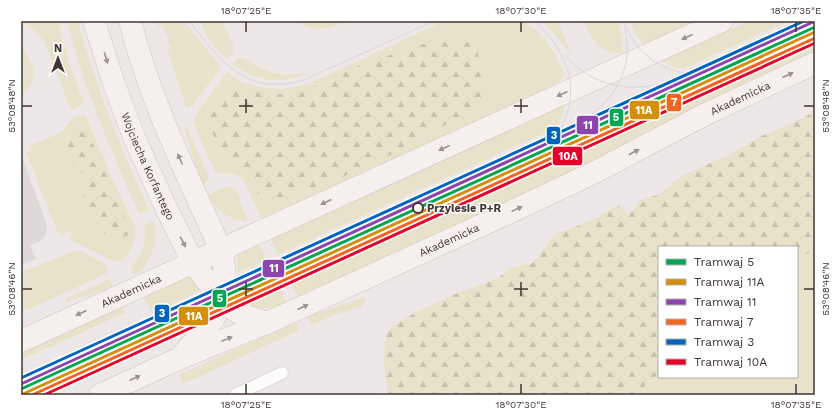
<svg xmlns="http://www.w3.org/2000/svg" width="836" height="416" font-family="'Work Sans',sans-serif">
	<defs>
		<pattern id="forest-firs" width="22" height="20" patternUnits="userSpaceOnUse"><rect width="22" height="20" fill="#e7e2c9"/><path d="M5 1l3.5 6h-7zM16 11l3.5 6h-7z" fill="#c7c2ad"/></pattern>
	</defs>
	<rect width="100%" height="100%" fill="#ede8e7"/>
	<!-- grass -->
	<path fill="#e7e2c9" d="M21,21H58L68,60L83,102L81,106L71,110L45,43L38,34L30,27Z
		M68,21H78C82,39 88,56 94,74C109,120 129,165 149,210L139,214C117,163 94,113 78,60C74,47 71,34 68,21Z
		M157,21H184L221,67L192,106L187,107L186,106L167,50L171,49L163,26L159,27Z
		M200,21H222L233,45V52L227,59L215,48L204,30Z
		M299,21H345C329,28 314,34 299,21Z
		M444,21H524C543,33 557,54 565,75L555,85L547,89L261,219L245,182L238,176L234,174H219L214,170L194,123L193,120L198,112L227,72L240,81L258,87L276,89L296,87L313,82Z
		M542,21H556C563,31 567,42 570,54L555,35Z
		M583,21H618L622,38L623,53C601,55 591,38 583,21Z
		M629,21H696L644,45L637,36Z
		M749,21H789L685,68H677L661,61Z
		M815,32V51L745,83L567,174L298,297L291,284L292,282L477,198L473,188Z
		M21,49C37,62 39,83 21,95Z
		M241,57C249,59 254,64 261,68C279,77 292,75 311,72C284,84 257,84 233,64L238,59Z
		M565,105L563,115L558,127L277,255L271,239Z
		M82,115L86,116L107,167L134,225C135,229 136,234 135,238C134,245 125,261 119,262C117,263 115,262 113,261L69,239L72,234L66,231L63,236L57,231L26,152L32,150L30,145L61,133L67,124L72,120L74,117Z
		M186,126L209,177C209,181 206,183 203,185L196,167L184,127Z
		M226,187H232L236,190L248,221C229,220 218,212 208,195Z
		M815,210V395H606L659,314V377H797V247Z
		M154,221C158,241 152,264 134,276L131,267C134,263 138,259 141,254C145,245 146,235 144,225Z
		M259,244L266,260L238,273L237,254Z
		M78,250L105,264L108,269L107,273L27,310L22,309L21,308V272Z
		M196,272L204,289L151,313L144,297Z
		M275,278L286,302C275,307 263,311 251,307C245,306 240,302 236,300V295Z
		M107,280L110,281L113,287L66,302L65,299Z
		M363,298H366L362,307L336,314L314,324L310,323L307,316Z
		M122,306L125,313L21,360V352Z
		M207,308L195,321L162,336L159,330Z
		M296,322L299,328L298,331L185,383L182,382L179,375Z
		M139,340L141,346L34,395H21V394Z"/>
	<!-- forest -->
	<path fill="url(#forest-firs)" d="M460,37L477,48L486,95L483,105L472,114L455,119L411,145L334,181L273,201L258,193L220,147L208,126L211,110L221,102L234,86L276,95L311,88L363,64L427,43Z
		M815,112V249L801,258L797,263V247H659V374L647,382L640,395H388L384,364L385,336L392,326L418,311L453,295L498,278L512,267L533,263L555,234L580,225L598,217L618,205L629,215L641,200L660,194L681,176L729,155L757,138L786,126Z
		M84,123L131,233L119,240L102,232L84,198L85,174L75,169L61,139Z"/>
	<!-- parking -->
	<path fill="#ded9d8" d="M21,155L46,222L47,228L46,234L43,239L39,242L30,246L36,259L21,265Z"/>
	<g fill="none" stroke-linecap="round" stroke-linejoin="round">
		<!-- lane casing -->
		<g stroke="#cac4c3" stroke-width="13">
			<path id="lane" d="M235,395L282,373"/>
		</g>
		<!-- secondary casing -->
		<g stroke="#cec4c2" stroke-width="23">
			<g id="secondary">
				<path id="s1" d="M94,21L114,84L134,137L166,208L193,262L220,299L231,308L239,313L267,323"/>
				<path d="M130,21C150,101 187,175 221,250C228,276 226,301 210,324C208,328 205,331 202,334C196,340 189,347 183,354"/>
				<path id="s2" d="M21,341L722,21"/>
				<path id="s3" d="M100,395L178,359L267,323L515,210L595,172L704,115L815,63"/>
			</g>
		</g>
		<!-- lane -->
		<use href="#lane" stroke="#fcfcfb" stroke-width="12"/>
		<!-- secondary -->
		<use href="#secondary" stroke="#f5efee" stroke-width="22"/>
		<!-- tram -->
		<path stroke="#d8d7d7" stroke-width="1" d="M189,21C216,55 241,92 291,83C300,82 309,78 317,74L434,21
			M623,21C627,28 630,36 635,43C651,65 683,79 711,73C718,71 724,68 731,65
			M565,55C592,86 629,94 668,82
			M578,123C613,104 635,69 625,29
			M524,160C533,155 542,150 549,143C575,116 577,79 558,49C552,38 543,29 534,21"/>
		<!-- tram-1 casing -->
		<g stroke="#fff" stroke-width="6">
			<path id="tram-1" d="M21,389L815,27"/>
		</g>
		<!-- tram-2 casing -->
		<g stroke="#fff" stroke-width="6">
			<path id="tram-2" d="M23,394L815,32"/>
		</g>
		<!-- tram-3 casing -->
		<g stroke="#fff" stroke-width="6">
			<path id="tram-3" d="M21,384L813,22"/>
		</g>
		<!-- tram-4 casing -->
		<g stroke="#fff" stroke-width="6">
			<path id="tram-4" d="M32,395L815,38"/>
		</g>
		<!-- tram-5 casing -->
		<g stroke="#fff" stroke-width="6">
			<path id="tram-5" d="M21,378L804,21"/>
		</g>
		<!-- tram-6 casing -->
		<g stroke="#fff" stroke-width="6">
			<path id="tram-6" d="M44,395L815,43"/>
		</g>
		<!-- tram-1 -->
		<use href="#tram-1" stroke="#00a651" stroke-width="3"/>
		<!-- tram-2 -->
		<use href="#tram-2" stroke="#d38f0b" stroke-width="3"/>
		<!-- tram-3 -->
		<use href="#tram-3" stroke="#8e44ad" stroke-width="3"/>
		<!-- tram-4 -->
		<use href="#tram-4" stroke="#f26522" stroke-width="3"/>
		<!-- tram-5 -->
		<use href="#tram-5" stroke="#0065bd" stroke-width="3"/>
		<!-- tram-6 -->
		<use href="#tram-6" stroke="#e4002b" stroke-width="3"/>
	</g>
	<!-- one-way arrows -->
	<defs><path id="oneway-solid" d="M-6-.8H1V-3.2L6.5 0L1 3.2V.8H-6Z"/></defs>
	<g fill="#9c9292">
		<use href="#oneway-solid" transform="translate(687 37) rotate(155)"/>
		<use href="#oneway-solid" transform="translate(106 58) rotate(73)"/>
		<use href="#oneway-solid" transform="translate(788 75) rotate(-25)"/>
		<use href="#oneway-solid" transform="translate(562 94) rotate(156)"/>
		<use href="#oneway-solid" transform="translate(444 148) rotate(156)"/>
		<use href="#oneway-solid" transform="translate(634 152) rotate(-27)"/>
		<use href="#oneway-solid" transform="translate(180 159) rotate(-114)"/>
		<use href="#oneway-solid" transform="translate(326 202) rotate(156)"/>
		<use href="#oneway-solid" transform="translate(517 209) rotate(-25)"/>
		<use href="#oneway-solid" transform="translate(183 242) rotate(63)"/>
		<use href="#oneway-solid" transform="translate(303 307) rotate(-24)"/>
		<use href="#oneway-solid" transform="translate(81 313) rotate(155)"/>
		<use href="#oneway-solid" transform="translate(227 339) rotate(-22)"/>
		<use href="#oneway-solid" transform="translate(135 378) rotate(-25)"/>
	</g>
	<!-- ticks -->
	<path fill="none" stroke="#423535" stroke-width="1.5" d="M246,22V32M521,22V32M796,22V32M246,99V113M521,99V113M22,106H32M239,106H253M514,106H528M804,106H814M246,282V296M521,282V296M22,289H32M239,289H253M514,289H528M804,289H814M246,384V394M521,384V394M796,384V394"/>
	<!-- markers -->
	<circle fill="#fff" stroke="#423535" stroke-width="2" cx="418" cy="208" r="5"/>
	<g text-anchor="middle" stroke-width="3" stroke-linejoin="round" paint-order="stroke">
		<!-- street labels -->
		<g font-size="11" fill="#423535" stroke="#fff">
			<text dy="4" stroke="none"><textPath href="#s3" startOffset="706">Akademicka</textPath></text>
			<text dy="4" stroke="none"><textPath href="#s1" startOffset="155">Wojciecha Korfantego</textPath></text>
			<text dy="4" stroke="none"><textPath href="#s3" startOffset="382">Akademicka</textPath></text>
			<text dy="4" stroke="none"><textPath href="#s2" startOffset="121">Akademicka</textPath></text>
		</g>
		<!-- stop labels -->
		<g font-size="11" font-weight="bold" fill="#423535" stroke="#fff" text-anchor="start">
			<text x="427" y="212">Przylesie P+R</text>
		</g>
	</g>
	<g stroke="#fff" stroke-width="1.5">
		<rect x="666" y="93" width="16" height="19" rx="4" fill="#f26522"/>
		<rect x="629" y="100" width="31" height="20" rx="4" fill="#d38f0b"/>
		<rect x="609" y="108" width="15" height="19" rx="4" fill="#00a651"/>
		<rect x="576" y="115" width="23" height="20" rx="4" fill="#8e44ad"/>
		<rect x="546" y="126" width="15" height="19" rx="4" fill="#0065bd"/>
		<rect x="552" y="146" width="31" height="20" rx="4" fill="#e4002b"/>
		<rect x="262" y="259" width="23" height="19" rx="4" fill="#8e44ad"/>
		<rect x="212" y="289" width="15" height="19" rx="4" fill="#00a651"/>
		<rect x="154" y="304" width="16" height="19" rx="4" fill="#0065bd"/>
		<rect x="178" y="306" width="31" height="20" rx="4" fill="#d38f0b"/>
	</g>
	<g font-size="11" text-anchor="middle" font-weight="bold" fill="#fff">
		<text x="674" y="106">7</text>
		<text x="644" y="114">11A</text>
		<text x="616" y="121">5</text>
		<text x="588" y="129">11</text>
		<text x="554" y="139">3</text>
		<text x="568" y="160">10A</text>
		<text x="274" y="272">11</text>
		<text x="220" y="302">5</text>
		<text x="162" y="317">3</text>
		<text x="194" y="320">11A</text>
	</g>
	<!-- border -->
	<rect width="836" height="416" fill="none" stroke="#ffffff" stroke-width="44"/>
	<!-- legend -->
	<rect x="658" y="246" width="140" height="132" fill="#ffffff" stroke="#b3aeae"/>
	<rect x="666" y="259" width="20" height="6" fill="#00a651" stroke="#b3aeae"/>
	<text x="694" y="266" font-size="12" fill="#423535">Tramwaj 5</text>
	<rect x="666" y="279" width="20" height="6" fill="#d38f0b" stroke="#b3aeae"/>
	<text x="694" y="286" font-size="12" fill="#423535">Tramwaj 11A</text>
	<rect x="666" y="299" width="20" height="6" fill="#8e44ad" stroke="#b3aeae"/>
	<text x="694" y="306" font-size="12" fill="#423535">Tramwaj 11</text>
	<rect x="666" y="319" width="20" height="6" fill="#f26522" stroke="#b3aeae"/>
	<text x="694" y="326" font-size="12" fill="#423535">Tramwaj 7</text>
	<rect x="666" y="339" width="20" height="6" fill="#0065bd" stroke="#b3aeae"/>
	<text x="694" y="346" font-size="12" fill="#423535">Tramwaj 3</text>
	<rect x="666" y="359" width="20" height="6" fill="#e4002b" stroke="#b3aeae"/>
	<text x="694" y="366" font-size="12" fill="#423535">Tramwaj 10A</text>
	<!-- north arrow -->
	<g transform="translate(58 58)" stroke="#ffffff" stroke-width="3" paint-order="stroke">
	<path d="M0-3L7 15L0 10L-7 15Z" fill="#423535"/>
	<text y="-6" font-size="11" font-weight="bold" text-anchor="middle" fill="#423535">N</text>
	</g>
	<rect x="22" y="22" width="792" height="372" fill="none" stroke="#423535" stroke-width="1.5"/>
	<g font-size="10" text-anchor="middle" fill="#423535">
		<text x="246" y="14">18°07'25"E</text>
		<text x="521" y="14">18°07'30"E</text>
		<text x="796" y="14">18°07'35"E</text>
		<text transform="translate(11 106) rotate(-90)" y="4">53°08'48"N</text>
		<text transform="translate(825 106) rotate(-90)" y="4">53°08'48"N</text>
		<text transform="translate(11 289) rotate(-90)" y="4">53°08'46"N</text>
		<text transform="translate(825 289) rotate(-90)" y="4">53°08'46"N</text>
		<text x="246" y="408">18°07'25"E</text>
		<text x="521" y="408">18°07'30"E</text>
		<text x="796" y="408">18°07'35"E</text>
	</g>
</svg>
